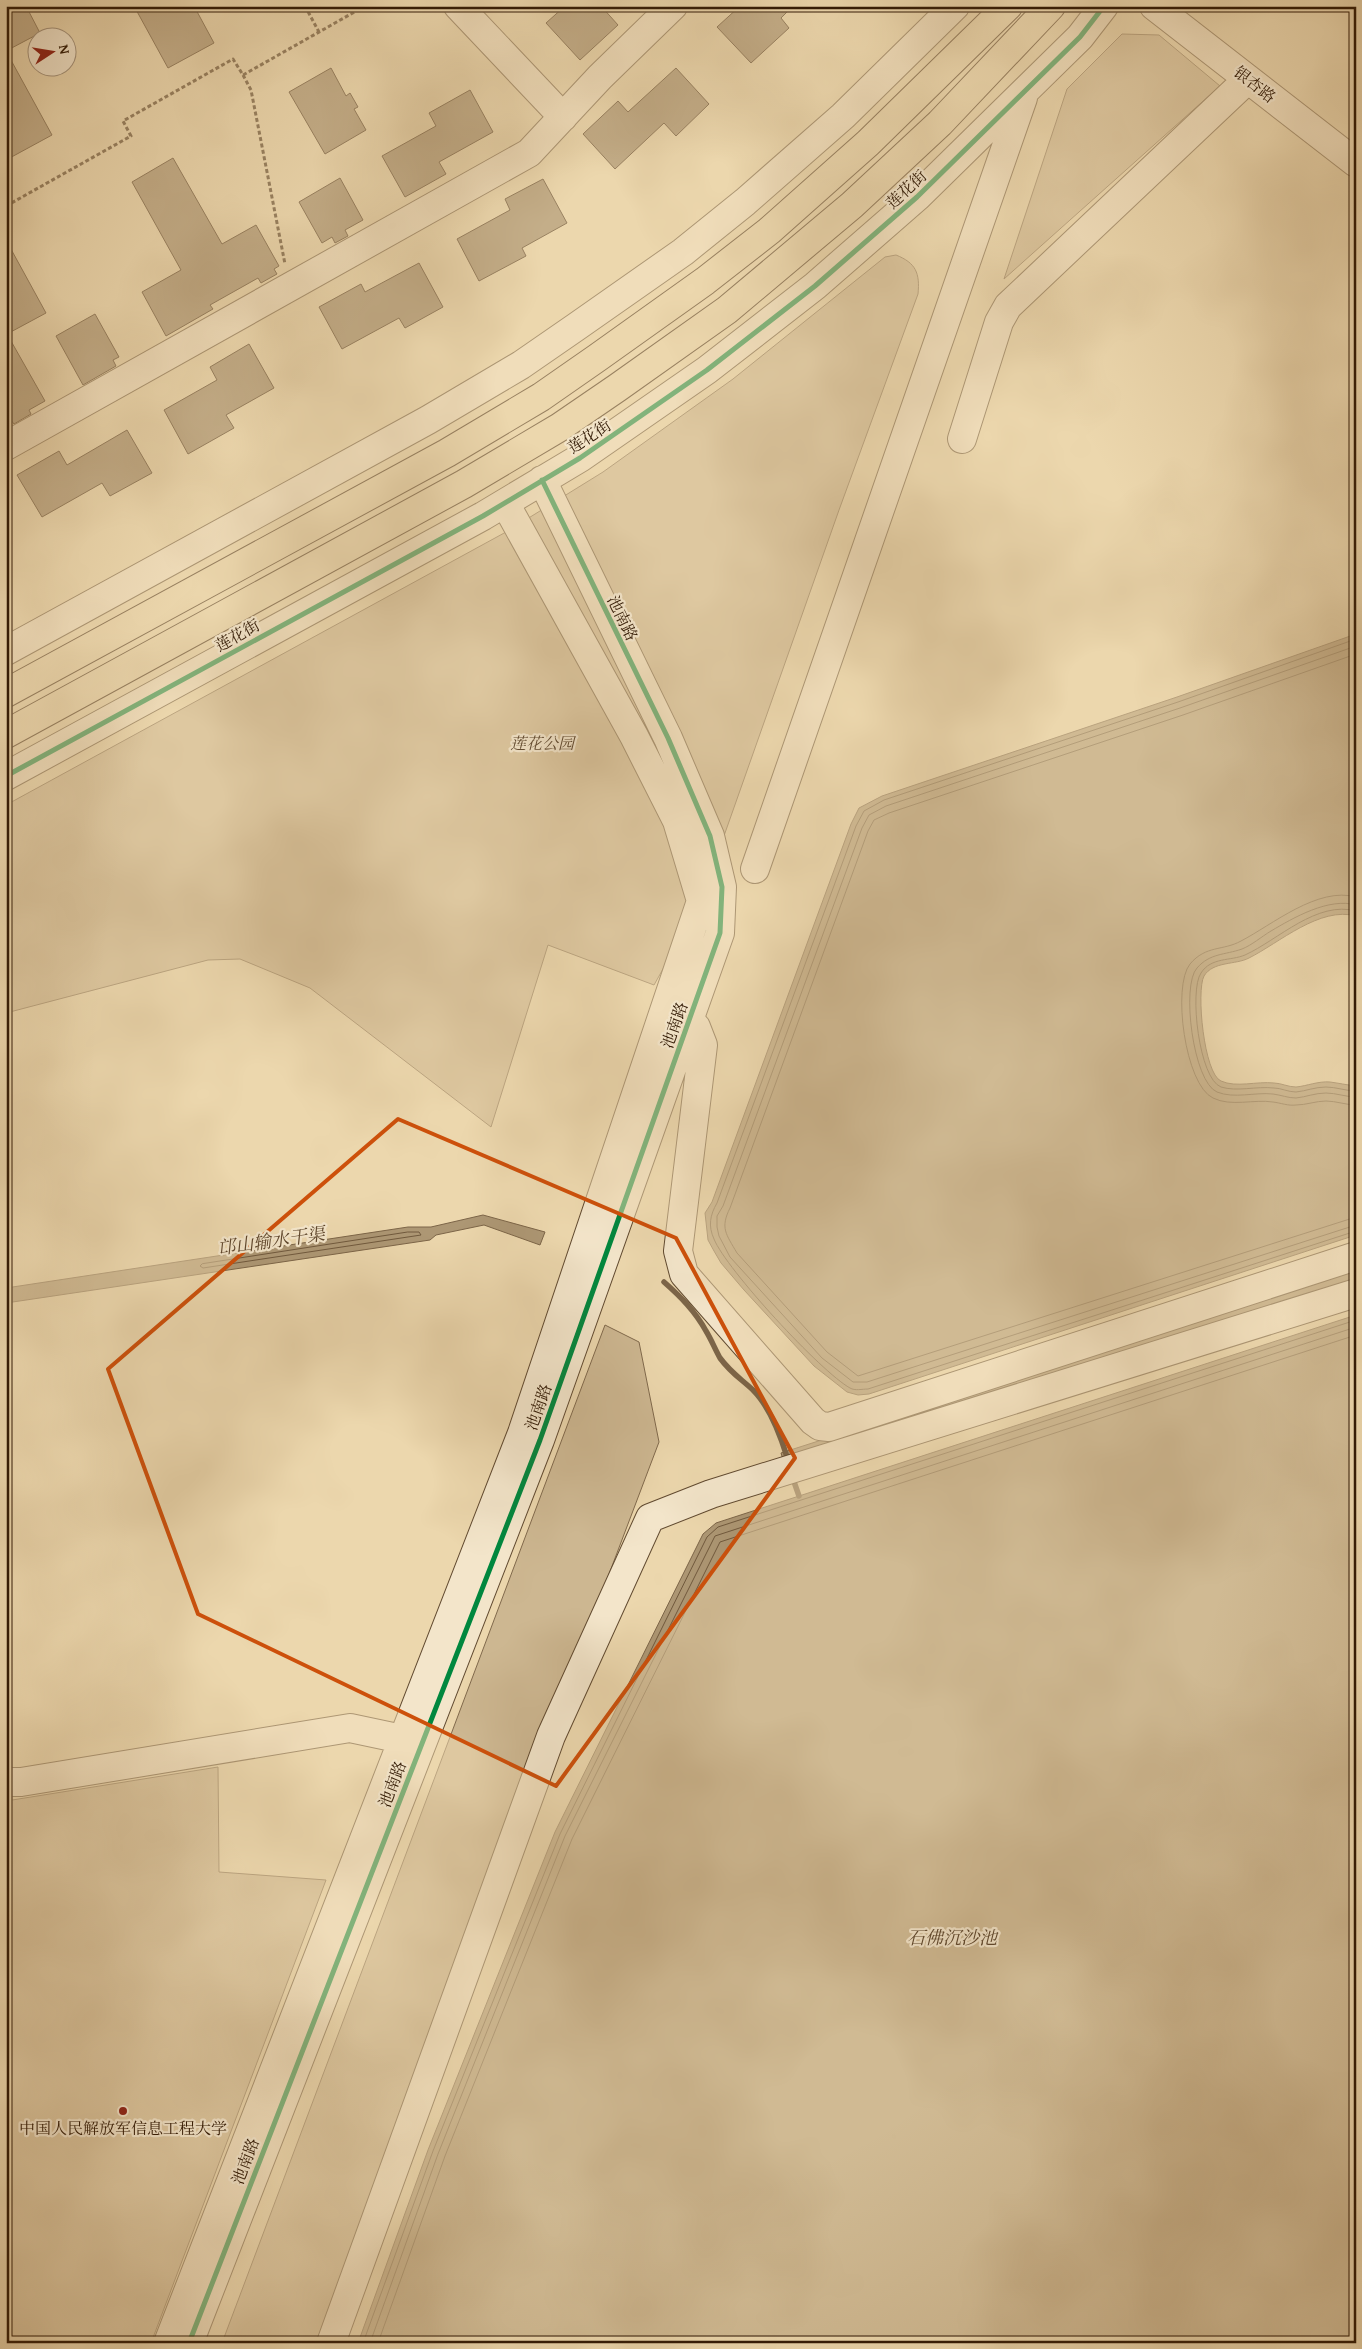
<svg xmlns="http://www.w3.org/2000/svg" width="1362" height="2349" font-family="'Gentium Book Plus','Noto Serif SC',serif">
	<rect width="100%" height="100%" fill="#ecd7ad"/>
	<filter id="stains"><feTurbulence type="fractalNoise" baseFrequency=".004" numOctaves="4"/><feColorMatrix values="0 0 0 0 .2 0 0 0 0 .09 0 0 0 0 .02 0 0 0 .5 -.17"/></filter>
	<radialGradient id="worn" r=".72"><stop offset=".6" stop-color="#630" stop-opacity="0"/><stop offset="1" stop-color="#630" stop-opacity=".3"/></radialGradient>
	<!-- green -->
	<path fill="#cdb791" stroke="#80694c" d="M1122,34L1159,35L1220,86L1004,279L1067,89Z
		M896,255C916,263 920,273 918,294L839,510L701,901L654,985L548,945L491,1127L310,988L240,959L208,960L6,1013V805L506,532L603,472L733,379L885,257Z
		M605,1325L639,1342L659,1442L318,2343H222Z
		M218,1767L219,1872L326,1880L151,2343H6V1801Z"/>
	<!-- water -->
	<path fill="#ad9774" stroke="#7c6548" d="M1356,634V916C1320,906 1279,943 1249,958C1236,965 1213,961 1204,976C1196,991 1204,1074 1221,1081C1236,1088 1257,1081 1274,1083C1281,1083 1288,1087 1296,1087C1307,1086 1318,1081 1330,1082C1338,1083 1347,1085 1356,1086V1235L869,1394L858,1395L847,1392L814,1366L744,1290L721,1263L714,1251L708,1240L705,1213L712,1202L851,824L859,808L882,796L1177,697Z
		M483,1215L545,1232L540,1245L484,1225L436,1235L430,1240L6,1303V1288L408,1227H431Z
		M1356,1269V1279L784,1463L781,1453Z
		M1356,1315V2343H358L428,2150L555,1832L703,1534L716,1523Z"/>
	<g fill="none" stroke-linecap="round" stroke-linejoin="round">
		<!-- shore -->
		<path stroke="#70593d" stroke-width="1" d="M1356,639L1178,702L884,800L864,811L856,826L717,1203C710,1215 708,1226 714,1239C726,1269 821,1372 850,1388C855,1391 862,1389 868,1389L1356,1231
			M1356,646L1180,708L886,806L869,815L862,828L723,1206L717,1216V1227L719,1236L730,1257L822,1358L853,1382H867L1356,1225
			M1356,654L1183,715L889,813L874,820L868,831L730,1208C720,1228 726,1234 737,1253L827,1352L858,1376L1356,1217
			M1356,897C1318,886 1272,925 1241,941C1223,951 1206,945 1190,964C1172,986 1185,1085 1213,1098C1231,1107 1254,1099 1273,1102C1281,1103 1288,1106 1296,1105C1306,1105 1316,1101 1326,1101C1336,1101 1346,1105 1356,1105
			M1356,905C1329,897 1293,918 1271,931C1261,937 1252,945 1242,949C1225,955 1210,953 1197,968C1181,985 1193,1082 1217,1092C1234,1099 1255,1092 1273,1094C1281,1095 1288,1098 1296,1098C1306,1097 1315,1093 1326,1093C1336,1093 1346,1097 1356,1097
			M1356,911C1317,900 1278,940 1245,955C1231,961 1211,957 1201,973C1189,990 1199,1079 1221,1087C1237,1092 1256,1086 1274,1088C1281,1088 1288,1092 1296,1092C1306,1091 1315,1087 1326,1087C1336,1087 1346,1091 1356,1091
			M408,1232H419L421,1235L203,1268L200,1266L202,1264Z
			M363,2343L433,2151L560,1834L707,1537L718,1527L1356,1320
			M370,2343L438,2154L565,1836L715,1536L1356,1327
			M378,2343L445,2156L572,1839L720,1542L1356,1335"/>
		<!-- stream -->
		<path stroke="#7c6548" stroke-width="5.5" d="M664,1282C681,1297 695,1311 706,1331C711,1339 715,1349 720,1358C731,1373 740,1378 753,1390C770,1407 780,1434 787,1457
			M792,1476L799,1496"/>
	</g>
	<!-- building -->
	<path fill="#937d5d" stroke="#331b06" d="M6,6H26L40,33L6,51L52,135L6,160Z
		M134,6H194L214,43L168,68Z
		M565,6H601L618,25L580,60L546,23Z
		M740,6H793L781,18L789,28L751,63L717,27Z
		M331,68L346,96L350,93L358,107L354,109L366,130L325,154L289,92Z
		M676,68L709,104L676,136L664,123L615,169L583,134L618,101L628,112Z
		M470,90L493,132L439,162L446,174L405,197L382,156L436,126L429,113Z
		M173,158L222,244L256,225L279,266L274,269L277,274L261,283L258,278L210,305L213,309L166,336L142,292L181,270L132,182Z
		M340,178L363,220L345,230L348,236L335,243L332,237L322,243L299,202Z
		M543,179L567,223L522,248L526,256L479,281L457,239L510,210L505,199Z
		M6,240L46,313L7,334L45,401L29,410L31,414L14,424L11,420L6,423Z
		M419,263L443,307L405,328L399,318L342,349L319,307L361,284L365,292Z
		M95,314L119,357L113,360L116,366L83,385L56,336Z
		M249,344L274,388L226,415L234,428L188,454L164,410L217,380L210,367Z
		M127,430L152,473L110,496L102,483L42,517L17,475L59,451L67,465Z"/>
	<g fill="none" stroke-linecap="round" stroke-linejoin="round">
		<!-- minor casing -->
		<g stroke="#614a30" stroke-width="30">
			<path id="minor" d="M458,6L563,117
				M1154,6L1356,163
				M962,439L999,322L1008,306L1248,79
				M6,446L529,153L600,77L673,6
				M6,651L428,420L521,365L576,327L683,252L745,202L843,116L955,6
				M6,776L483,516L580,458L707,370L815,286L917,197L1080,37L1104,6
				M755,869L1023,98
				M689,1021L696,1027L703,1045L678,1251L684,1274L813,1421L820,1426L829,1427L1356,1256
				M6,1782H21L350,1728L402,1739
				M168,2343L522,1433L701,901L677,821L634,736L505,503
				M189,2343L540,1440L720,933L722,887L710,836L668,738L542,480
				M331,2343L551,1736L650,1518L711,1494L1356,1293"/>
		</g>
		<!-- major casing -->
		<g stroke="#331b06" stroke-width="30">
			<path id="major" d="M6,693L447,453L541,397L597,358L705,281L769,231L868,143L1008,6
				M6,734L464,484L560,427L617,388L727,310L852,205L940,123L1051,6"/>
		</g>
		<!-- path -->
		<path stroke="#331b06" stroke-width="3" stroke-dasharray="4 2.5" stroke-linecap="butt" d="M305,6L319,32
			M243,75L251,90L285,264
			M6,206L131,136L123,121L233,59L243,75L365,6"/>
		<!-- minor -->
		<use href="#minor" stroke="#f3e5ca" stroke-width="28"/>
		<!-- major -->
		<use href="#major" stroke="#ecd7ad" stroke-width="28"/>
		<!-- cycleway casing -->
		<g stroke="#f3e5ca" stroke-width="8">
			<path id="cycleway" d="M6,776L483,516L580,458L707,370L815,286L917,197L1080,37L1104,6
				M189,2343L540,1440L720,933L722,887L710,836L668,738L542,480"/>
		</g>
		<!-- cycleway -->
		<use href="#cycleway" stroke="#00873e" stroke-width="5"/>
	</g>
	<!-- marked area -->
	<path d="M0 0H1362V2349H0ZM398,1119L676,1238L795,1458L556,1786L198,1614L108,1369Z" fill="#ecd7ad" fill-opacity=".55" fill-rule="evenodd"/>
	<path fill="none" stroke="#cd500b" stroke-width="4" stroke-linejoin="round" d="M398,1119L676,1238L795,1458L556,1786L198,1614L108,1369Z"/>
	<!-- markers -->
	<circle fill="#8f2418" stroke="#f3e5ca" stroke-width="2" cx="123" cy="2111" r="5"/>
	<g text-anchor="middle" stroke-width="4.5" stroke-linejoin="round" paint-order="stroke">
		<!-- street labels -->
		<g font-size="16" fill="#331b06" stroke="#f3e5ca">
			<text transform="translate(1255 84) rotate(38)" y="6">银杏路</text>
			<text transform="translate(906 189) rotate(-43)" y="6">莲花街</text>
			<text transform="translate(589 436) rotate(-33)" y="6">莲花街</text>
			<text transform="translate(623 618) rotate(64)" y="6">池南路</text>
			<text transform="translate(237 635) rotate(-29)" y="6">莲花街</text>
			<text transform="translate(674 1025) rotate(-70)" y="6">池南路</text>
			<text transform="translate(538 1407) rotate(-70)" y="6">池南路</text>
			<text transform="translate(392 1784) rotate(-69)" y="6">池南路</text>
			<text transform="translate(245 2161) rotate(-69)" y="6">池南路</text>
		</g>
		<!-- park labels -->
		<g font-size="16" font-style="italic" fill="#614a30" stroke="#f3e5ca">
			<text x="542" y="749">莲花公园</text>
		</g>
		<!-- poi labels -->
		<g font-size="16" fill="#331b06" stroke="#f3e5ca">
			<text x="123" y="2134">中国人民解放军信息工程大学</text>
		</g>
		<!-- water labels -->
		<g font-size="18" font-style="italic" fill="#5e462c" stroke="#f3e5ca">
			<text transform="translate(271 1241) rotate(-8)" y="6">邙山输水干渠</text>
			<text x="952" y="1944">石佛沉沙池</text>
		</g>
	</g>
	<!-- margin -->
	<rect width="1362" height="2349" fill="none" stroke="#ecd7ad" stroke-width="25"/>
	<rect x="8" y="8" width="1347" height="2334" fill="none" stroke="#331b06" stroke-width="2.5"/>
	<rect x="12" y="12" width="1337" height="2324" fill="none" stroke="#331b06"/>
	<!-- north arrow -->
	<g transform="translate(52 52) rotate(78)"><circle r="24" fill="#f3e5ca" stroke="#a6947c"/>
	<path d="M0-4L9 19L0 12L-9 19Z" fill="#8f2418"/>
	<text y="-8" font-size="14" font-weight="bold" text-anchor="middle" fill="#331b06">N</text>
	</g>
	<rect width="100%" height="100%" filter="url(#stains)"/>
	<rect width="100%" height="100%" fill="url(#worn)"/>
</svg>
